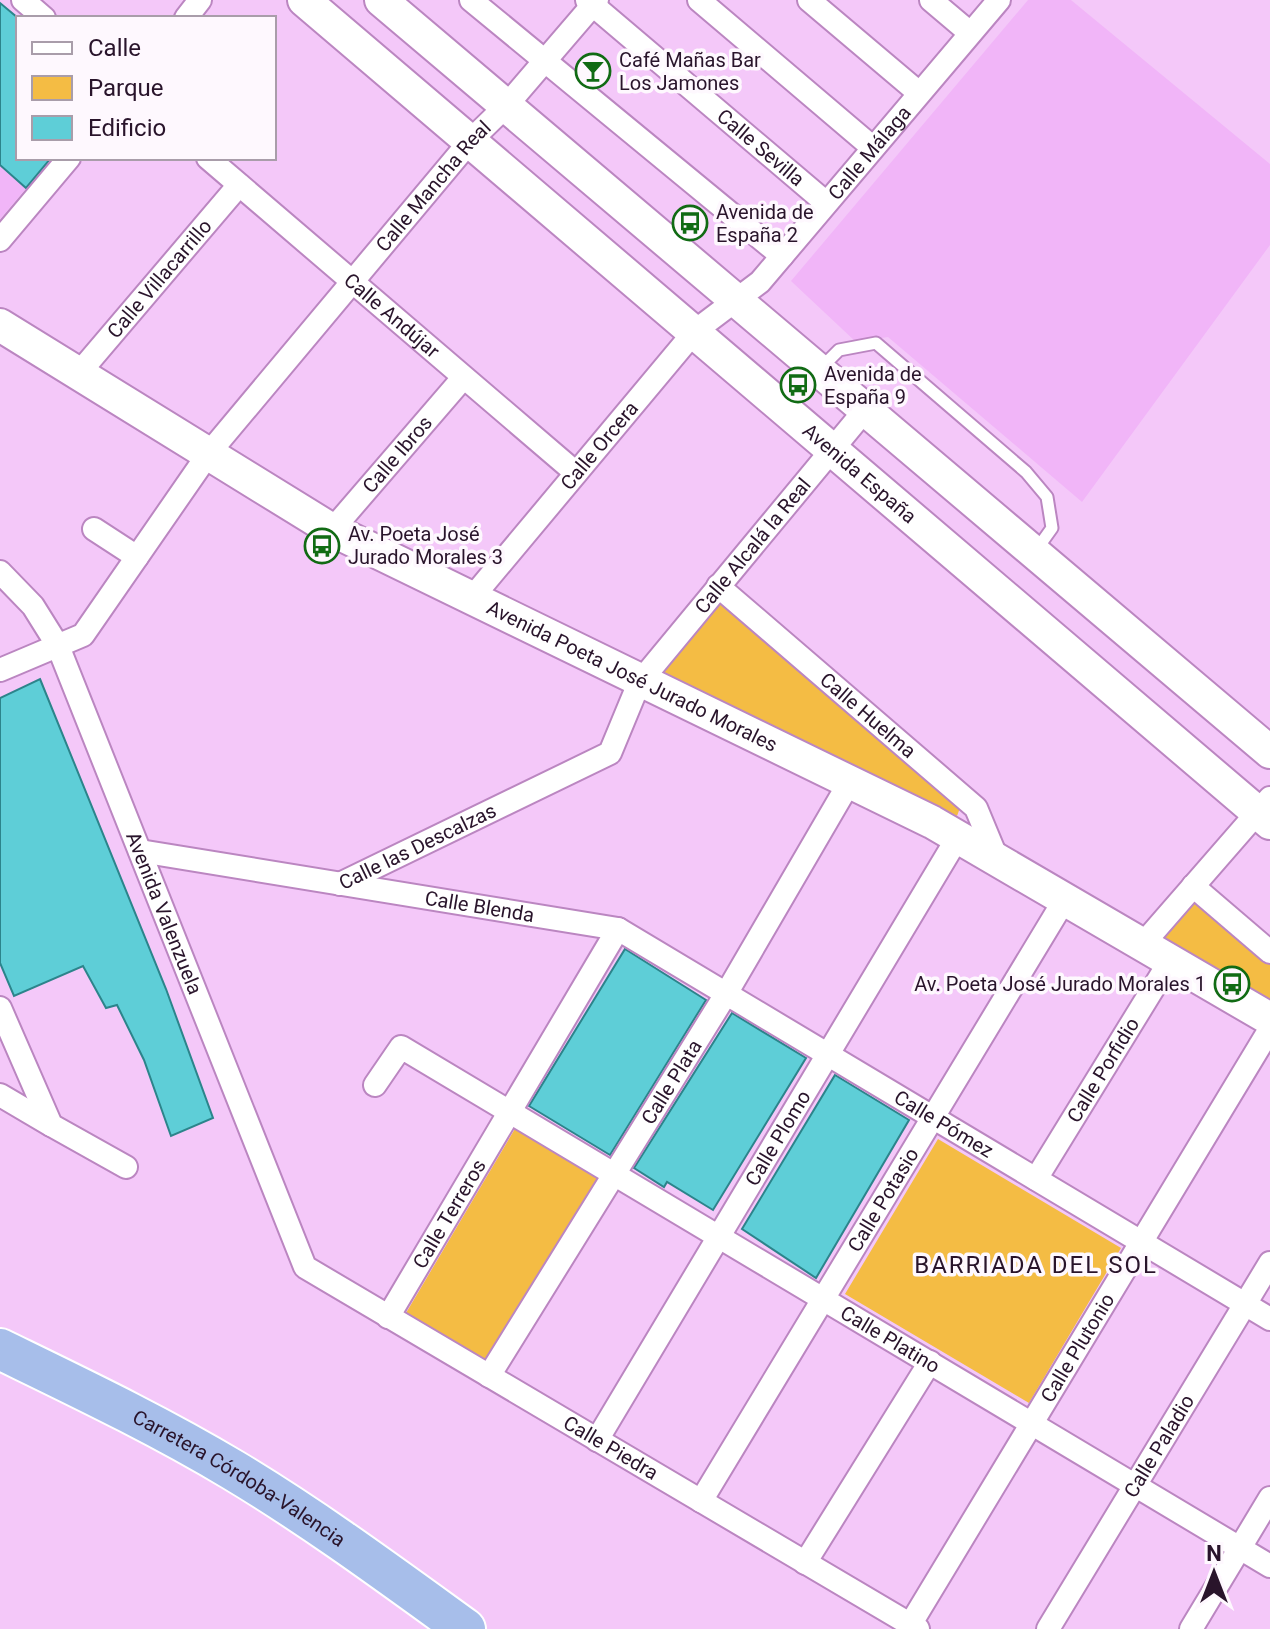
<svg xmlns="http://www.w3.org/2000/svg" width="1270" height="1629" font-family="Roboto,sans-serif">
	<rect width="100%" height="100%" fill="#f4c8f9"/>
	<!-- built -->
	<path fill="#f1b5f8" d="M1028,0H1071L1270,164V245L1082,502L888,337L856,342L791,281Z
		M0,3L18,158H52L0,219Z"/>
	<!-- green -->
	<path fill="#f4bc44" d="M720,596L964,797L957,816L654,675Z
		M1188,892L1270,963V1001L1162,938Z
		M516,1127L600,1178L487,1362L406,1313Z
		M938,1139L1121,1248L1029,1403L845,1294Z"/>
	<!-- building -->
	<path fill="#5eced7" stroke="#2c848b" stroke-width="2" d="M0,3L18,18V158H51L26,188L0,165Z
		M40,679L166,989L213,1118L171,1136L144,1060L117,1005L106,1008L83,966L14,996L0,963V698Z
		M625,949L706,1000L610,1155L529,1106Z
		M732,1013L806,1058L713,1210L667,1182L664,1187L634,1168Z
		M835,1075L909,1120L816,1278L742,1229Z"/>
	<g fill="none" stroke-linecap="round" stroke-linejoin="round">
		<!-- lane casing -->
		<g stroke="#bb86c1" stroke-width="15">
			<path id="lane" d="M821,368L839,350L876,343L1026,472L1047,497L1052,528L1037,549"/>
		</g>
		<!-- street casing -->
		<g stroke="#bb86c1" stroke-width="26">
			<g id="street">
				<path d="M23,0L44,18"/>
				<path d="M471,0L782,256"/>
				<path id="s1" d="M587,0L825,202"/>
				<path d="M699,0L872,147"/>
				<path d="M809,0L919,93"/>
				<path d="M931,0L970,33"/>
				<path d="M186,18L200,0"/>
				<path id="s2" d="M208,158L576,473"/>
				<path d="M0,240L69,158"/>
				<path id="s3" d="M79,373L239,185"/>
				<path d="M94,529L137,557"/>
				<path id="s4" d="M332,530L463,378"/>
				<path id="s5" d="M0,572L33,606L58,646L305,1267L918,1629"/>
				<path id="s6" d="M718,586L976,808L998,861"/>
				<path id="s7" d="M471,599L695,331L760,282L999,0"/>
				<path id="s8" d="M0,670L83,635L209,453L471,140L506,106L597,0"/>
				<path id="s9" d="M140,851L618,929L1270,1319"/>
				<path id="s10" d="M340,884L610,753L639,683L865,410"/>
				<path d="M1193,886L1270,952"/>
				<path d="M1142,945L1270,798"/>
				<path d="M0,1008L51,1125L126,1167"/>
				<path id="s11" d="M375,1085L401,1047L1270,1566"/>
				<path d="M0,1095L51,1125"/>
				<path id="s12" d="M1036,1179L1170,961"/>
				<path id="s13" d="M388,1317L618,929"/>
				<path id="s14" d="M489,1376L726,994L849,783"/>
				<path id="s15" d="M597,1440L958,837"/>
				<path id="s16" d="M701,1501L1065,899"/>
				<path d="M805,1563L930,1362"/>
				<path id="s17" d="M910,1625L1270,1029"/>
				<path id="s18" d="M1048,1629L1270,1263"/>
				<path d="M1191,1629L1270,1498"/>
			</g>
		</g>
		<!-- secondary casing -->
		<g stroke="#bb86c1" stroke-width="36">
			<g id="secondary">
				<path id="s19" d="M304,0L1270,823"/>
				<path d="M381,0L1270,752"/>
				<path id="s20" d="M0,325L332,530L932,822L1270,1019"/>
			</g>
		</g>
		<!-- highway casing -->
		<g stroke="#fff" stroke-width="44">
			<g id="highway">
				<path id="s21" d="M0,1349C78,1387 158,1425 233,1470C313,1518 389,1574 465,1629"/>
			</g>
		</g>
		<!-- lane -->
		<use href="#lane" stroke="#fff" stroke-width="11"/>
		<!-- street -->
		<use href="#street" stroke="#fff" stroke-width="22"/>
		<!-- secondary -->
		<use href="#secondary" stroke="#fff" stroke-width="32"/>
		<!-- highway -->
		<use href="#highway" stroke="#a7beea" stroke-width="40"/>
	</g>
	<!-- icons -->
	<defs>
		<g id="bar-ring" transform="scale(1.8)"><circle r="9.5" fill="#fef8fe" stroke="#116b14" stroke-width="1.5"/><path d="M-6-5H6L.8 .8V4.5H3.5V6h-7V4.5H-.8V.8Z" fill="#116b14"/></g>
		<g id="bus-ring" transform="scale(1.8)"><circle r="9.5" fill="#fef8fe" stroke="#116b14" stroke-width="1.5"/><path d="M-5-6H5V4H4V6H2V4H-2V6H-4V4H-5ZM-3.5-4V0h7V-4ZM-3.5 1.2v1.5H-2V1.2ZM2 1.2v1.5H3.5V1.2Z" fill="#116b14"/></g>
	</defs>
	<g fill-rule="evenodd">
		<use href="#bar-ring" x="593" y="71"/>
		<use href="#bus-ring" x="690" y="223"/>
		<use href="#bus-ring" x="798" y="385"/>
		<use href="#bus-ring" x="322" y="546"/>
		<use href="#bus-ring" x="1232" y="984"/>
	</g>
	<g text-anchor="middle" stroke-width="7" stroke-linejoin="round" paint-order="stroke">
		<!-- poi labels -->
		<g font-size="20" fill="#29142b" stroke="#fef8fe" text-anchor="start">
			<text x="619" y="67">Café Mañas Bar<tspan x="619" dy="23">Los Jamones</tspan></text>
			<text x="716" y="219">Avenida de<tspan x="716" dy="23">España 2</tspan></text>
			<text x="824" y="381">Avenida de<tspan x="824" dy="23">España 9</tspan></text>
			<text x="348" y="541">Av. Poeta José<tspan x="348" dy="23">Jurado Morales 3</tspan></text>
			<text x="1206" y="991" text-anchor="end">Av. Poeta José Jurado Morales 1</text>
		</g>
		<!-- street labels -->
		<g font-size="20" fill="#29142b" stroke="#fef8fe">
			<text dy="7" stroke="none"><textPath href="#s1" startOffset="228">Calle Sevilla</textPath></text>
			<text dy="7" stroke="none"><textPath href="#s7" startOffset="600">Calle Málaga</textPath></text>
			<text dy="7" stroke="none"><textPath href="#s8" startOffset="660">Calle Mancha Real</textPath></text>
			<text dy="7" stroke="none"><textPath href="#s3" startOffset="124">Calle Villacarrillo</textPath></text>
			<text dy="7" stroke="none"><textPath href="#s2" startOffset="242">Calle Andújar</textPath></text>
			<text dy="7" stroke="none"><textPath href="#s7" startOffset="200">Calle Orcera</textPath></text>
			<text dy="7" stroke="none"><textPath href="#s4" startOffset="100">Calle Ibros</textPath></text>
			<text dy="7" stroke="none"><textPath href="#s19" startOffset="730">Avenida España</textPath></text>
			<text dy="7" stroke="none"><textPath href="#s10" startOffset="554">Calle Alcalá la Real</textPath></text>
			<text dy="7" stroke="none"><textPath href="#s20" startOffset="724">Avenida Poeta José Jurado Morales</textPath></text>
			<text dy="7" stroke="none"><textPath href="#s6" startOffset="198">Calle Huelma</textPath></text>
			<text dy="7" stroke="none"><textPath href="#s10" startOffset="86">Calle las Descalzas</textPath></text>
			<text dy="7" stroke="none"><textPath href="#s9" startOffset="344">Calle Blenda</textPath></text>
			<text dy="7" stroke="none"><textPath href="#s5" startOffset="382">Avenida Valenzuela</textPath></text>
			<text dy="7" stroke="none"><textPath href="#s12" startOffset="128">Calle Porfidio</textPath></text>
			<text dy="7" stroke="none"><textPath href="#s14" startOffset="346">Calle Plata</textPath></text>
			<text dy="7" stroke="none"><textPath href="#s9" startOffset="864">Calle Pómez</textPath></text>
			<text dy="7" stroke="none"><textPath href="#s15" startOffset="352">Calle Plomo</textPath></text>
			<text dy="7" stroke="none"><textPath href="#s16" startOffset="352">Calle Potasio</textPath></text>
			<text dy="7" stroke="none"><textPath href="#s13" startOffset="120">Calle Terreros</textPath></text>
			<text dy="7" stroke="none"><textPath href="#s11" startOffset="616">Calle Platino</textPath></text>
			<text dy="7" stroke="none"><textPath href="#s17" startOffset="324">Calle Plutonio</textPath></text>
			<text dy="7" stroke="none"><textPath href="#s18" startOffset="214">Calle Paladio</textPath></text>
			<text dy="7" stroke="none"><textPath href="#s5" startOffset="1118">Calle Piedra</textPath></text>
			<text dy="7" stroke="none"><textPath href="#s21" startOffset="272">Carretera Córdoba-Valencia</textPath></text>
		</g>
		<!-- quarter labels -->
		<g font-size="24" letter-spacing="2" fill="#29142b" stroke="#fef8fe">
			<text x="1036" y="1273">BARRIADA DEL SOL</text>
		</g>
	</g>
	<!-- legend -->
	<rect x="16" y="16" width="260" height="144" fill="#fef8fe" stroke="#a99daa" stroke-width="2"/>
	<rect x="32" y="42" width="40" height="12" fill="#ffffff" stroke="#a99daa" stroke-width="2"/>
	<text x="88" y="56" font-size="24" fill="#29142b">Calle</text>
	<rect x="32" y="76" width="40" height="24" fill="#f4bc44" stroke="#a99daa" stroke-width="2"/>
	<text x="88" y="96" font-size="24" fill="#29142b">Parque</text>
	<rect x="32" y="116" width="40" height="24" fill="#5eced7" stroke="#a99daa" stroke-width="2"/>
	<text x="88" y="136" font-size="24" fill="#29142b">Edificio</text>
	<!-- north arrow -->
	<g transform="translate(1214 1573)" stroke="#fef8fe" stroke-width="6" paint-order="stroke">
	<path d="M0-6L14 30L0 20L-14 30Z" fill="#29142b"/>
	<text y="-12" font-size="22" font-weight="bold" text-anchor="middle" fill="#29142b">N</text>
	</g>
</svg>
